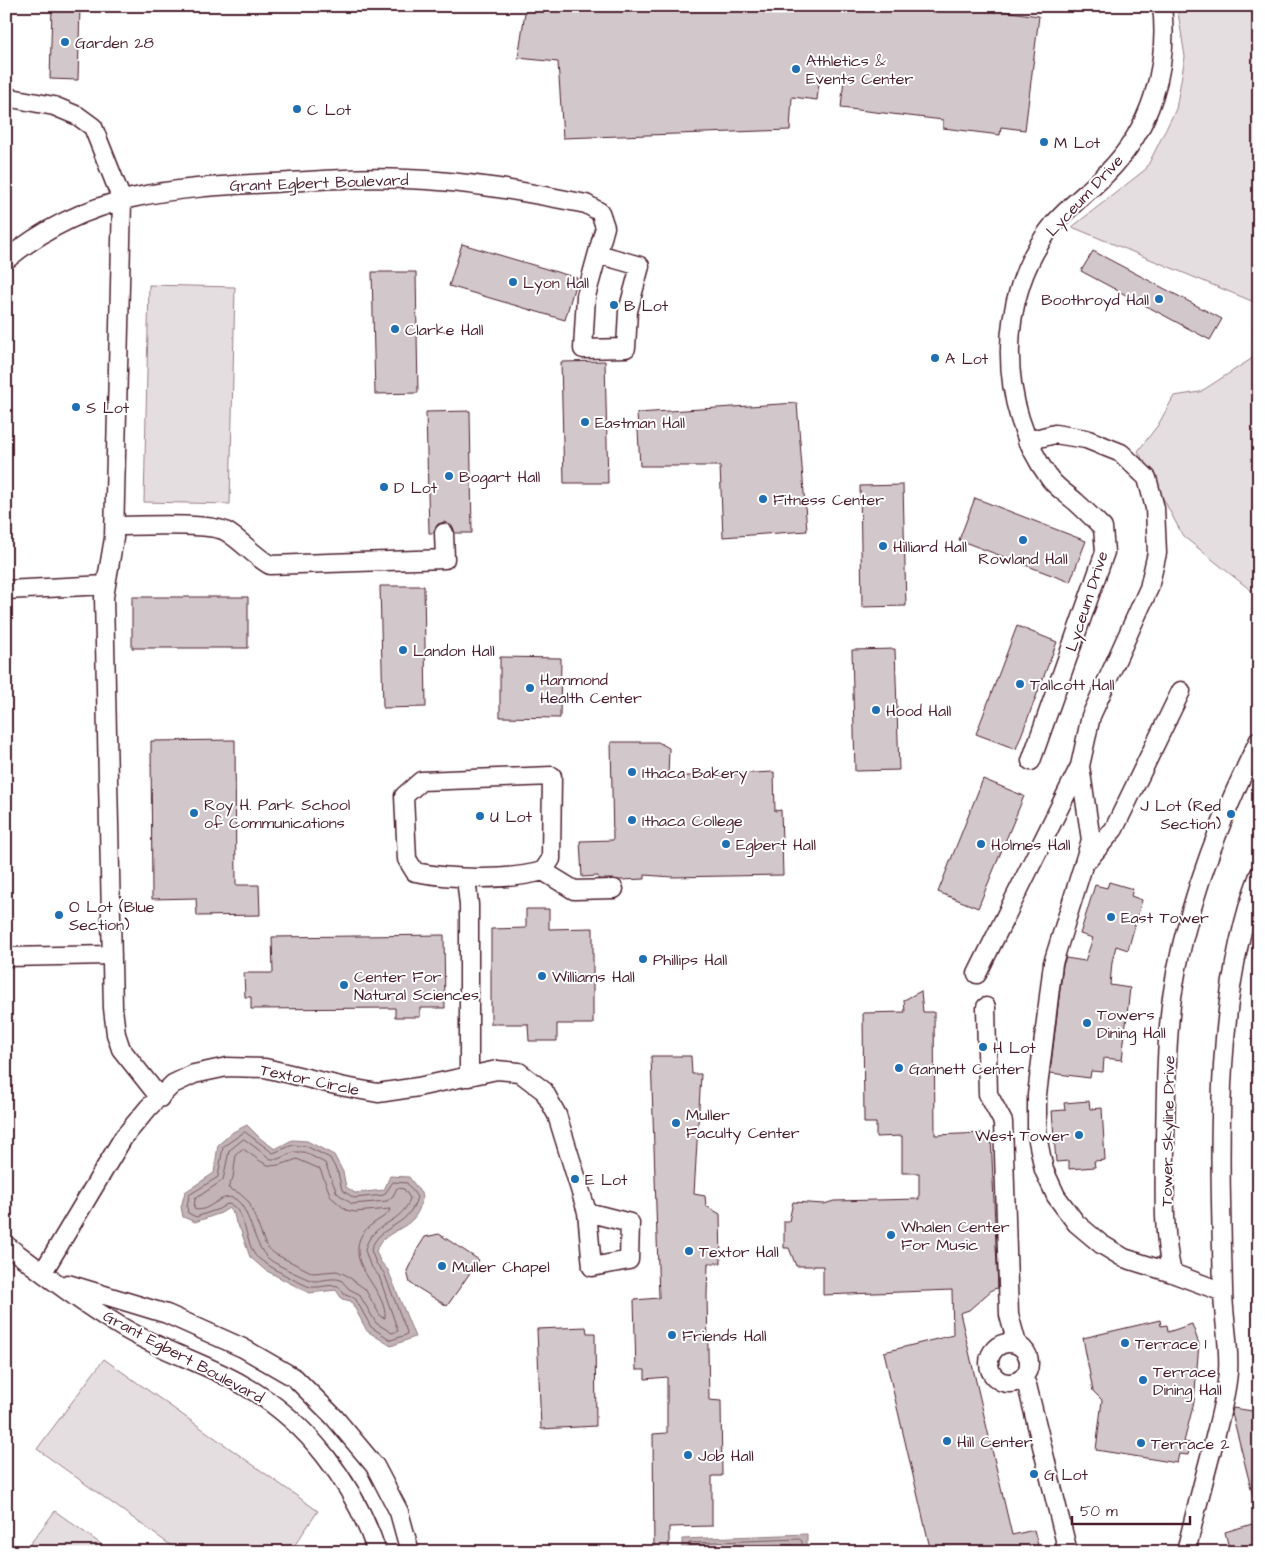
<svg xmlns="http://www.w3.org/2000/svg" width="1265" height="1558" font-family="'Architects Daughter',sans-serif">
	<rect width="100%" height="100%" fill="#fff"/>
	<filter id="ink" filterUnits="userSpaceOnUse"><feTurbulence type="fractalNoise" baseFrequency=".02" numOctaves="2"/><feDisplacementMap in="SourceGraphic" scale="10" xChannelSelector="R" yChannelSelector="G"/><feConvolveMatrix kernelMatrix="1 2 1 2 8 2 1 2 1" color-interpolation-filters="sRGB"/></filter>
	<g filter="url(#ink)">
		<!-- green -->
		<path fill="#e5dee0" stroke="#987e86" d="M1177,6H1259V304L1072,227L1146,169L1176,109L1185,57Z
			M149,285L235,287L230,504L144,502Z
			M1259,309V597L1183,536L1138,451L1158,425L1174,396L1200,392L1256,356L1253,329Z
			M104,1359L318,1511L290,1552H180L37,1449Z
			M55,1511L112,1552H24Z"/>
		<!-- water -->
		<path fill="#c1b3b6" stroke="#91787e" d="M247,1125L261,1139L275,1149L292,1140L307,1141L334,1155L343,1172L346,1187L355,1193L384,1190L390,1176L409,1177L423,1196C421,1202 420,1210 416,1215C406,1231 383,1231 376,1251L380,1261L388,1270L415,1337L391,1346L367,1331L351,1301L342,1299L336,1290L309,1293L265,1270L250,1257L241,1231L236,1223L234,1214L229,1208L221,1213L195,1222L183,1217L181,1207L185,1192L214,1173L218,1145L233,1132Z
			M807,1534V1552H682V1539Z"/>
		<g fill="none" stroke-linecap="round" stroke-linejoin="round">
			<!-- shore -->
			<path stroke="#7a5a63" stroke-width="1" d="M245,1132L273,1153L293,1145L306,1146L330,1158L338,1173L342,1190L354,1198L384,1195L393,1182L407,1183L417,1197C408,1230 379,1223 371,1250L376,1263L384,1273L407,1332L406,1335L391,1340L371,1327L355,1298L345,1295L338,1286C329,1284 320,1288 311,1287C303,1286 260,1262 255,1255C246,1243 244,1204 227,1204L219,1209L196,1217L188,1213L187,1207L189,1195L218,1177L223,1147Z
				M244,1139L271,1159H278L294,1152H304L325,1163L337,1193L352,1204L387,1201L393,1196L397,1188L404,1189L410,1198C403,1225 371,1221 365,1250L370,1265L379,1276L398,1331L392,1333L376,1323L359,1294L349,1289L341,1280C332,1277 323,1281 314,1281C307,1280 275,1264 269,1259C252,1245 250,1204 233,1198C220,1193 208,1214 194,1209L195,1199L223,1180L229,1151Z
				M243,1149C269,1166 265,1171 297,1159L320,1169L331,1197L346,1210L355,1212L390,1209C389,1220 356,1223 358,1252C358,1273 387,1295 385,1318L381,1317L365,1289L346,1275L337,1271L313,1273L275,1254L266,1246L249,1202L239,1193L228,1188L233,1178L236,1154Z
				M687,1552L689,1543L799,1539L802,1541V1552
				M693,1552L696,1549L793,1545L796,1552"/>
		</g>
		<!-- building -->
		<path fill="#d2c7cb" stroke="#4a1f2b" d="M52,6H80L78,80L50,79Z
			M526,6H967L1039,16L1025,130L1001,127L1000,135L943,128V120L841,108L844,78L820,75L817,100L792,97L790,130L563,138L558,62L518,58Z
			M462,244L577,278L565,320L449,286Z
			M1093,251L1222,319L1210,340L1081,271Z
			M372,272H416L418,393L375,394Z
			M605,361L608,483H564L561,362Z
			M797,403L807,531L723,537L720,466H640L637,413Z
			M470,411L472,533H455L453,527L444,522L438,524L433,533H429L426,412Z
			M903,485L906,606L862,607L860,486Z
			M975,498L1086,541L1070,582L959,540Z
			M380,586H424L426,707L383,708Z
			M132,597H248V648H132Z
			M1017,626L1057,642L1016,749L976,734Z
			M895,649L899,770L855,771L852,650Z
			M500,657L561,658L560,718L500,717Z
			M235,740L236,885H259L260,915L197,916L196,898L152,899L151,741Z
			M611,742H658L669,748L668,777L774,772L775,811L781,810L783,875L672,877L645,875V879L620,880L598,879V876L582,877L580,841L613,840Z
			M983,779L1024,796L978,908L938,892Z
			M1109,882L1133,889L1131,896L1142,900L1128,950L1116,946L1112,962L1110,985L1130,988L1122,1060L1104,1058L1103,1072L1091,1071L1090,1078L1050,1073L1063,965L1066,958L1085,961L1093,938L1080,934L1095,885L1107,888Z
			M526,909H549V929L593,928V1024H557V1041H529L528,1024H491V929L526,928Z
			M444,935L445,1008H420V1017H395V1008L251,1009V997H245L244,973H273L272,937Z
			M921,991L923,1012H934L935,1135L985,1133V1137H991L998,1288L993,1289L969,1310L960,1313L1012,1535L1034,1530L1039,1549L1026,1552H931L884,1352L953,1335L952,1290L823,1295V1266H796L789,1248H784V1221H789L793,1202L824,1204L834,1201L919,1199V1173H902V1136L876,1137V1123H864L863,1013L905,1012L904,1000Z
			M651,1056H691L692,1074H701L694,1194L705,1196L706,1206L720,1214L721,1263H708L707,1296L709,1400L721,1401L722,1476H712V1526L669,1527V1552H654L653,1434L667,1433V1377L645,1379V1370H636L634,1300L659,1298Z
			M1089,1101L1090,1109L1102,1108L1105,1160L1094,1161L1095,1167L1069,1169V1161L1056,1162L1052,1111L1065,1110L1064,1103Z
			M439,1234L479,1260L447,1306L410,1283L407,1271L418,1248L425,1237Z
			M1160,1320L1161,1326L1167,1325L1168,1332L1192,1324L1199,1344L1194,1402L1184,1442L1190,1443L1188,1455L1179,1454L1177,1463L1096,1450L1102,1400L1093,1391L1083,1338Z
			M586,1327L587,1333H595L596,1426L541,1429L537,1329Z
			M1233,1408L1259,1412V1500H1254L1232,1413Z
			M1259,1522V1552H1230L1225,1532Z"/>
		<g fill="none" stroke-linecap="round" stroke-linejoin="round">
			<!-- minor casing -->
			<g stroke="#4a1f2b" stroke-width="21">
				<path id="minor" d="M6,97L54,106L78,116L93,127L122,200L114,538L104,597L113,1008L116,1034L121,1049L160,1098
					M6,260C87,192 173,188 273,183C317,180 362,177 406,179C466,181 527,192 586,204L600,212L605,227L586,296L583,349L626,348L628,311L640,266L598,254
					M1027,441L1055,434L1086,439L1121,453L1147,478L1155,508L1157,553L1149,588L1091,716L1080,766L1091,840L1053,963L1037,1095V1136L1044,1170L1056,1196L1076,1223L1101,1244L1124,1258L1172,1273
					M115,526C137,526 211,522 227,532C243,542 254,556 270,565L445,559L444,533
					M6,590L106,585
					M1031,761L1105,552L1103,528C1094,519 1085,510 1076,502C1068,495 1057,488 1050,479C997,407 995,296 1053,225C1069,206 1090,191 1107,173C1151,129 1169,67 1162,6
					M552,776L551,859L543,871C507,881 451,879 415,872L407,859L404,796L421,781Z
					M1088,860L1114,829L1181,691
					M543,871L574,890L614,889
					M466,878L469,905V1077
					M6,957L112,955
					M977,974L1080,766
					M986,1007L988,1094L1003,1122L1009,1315L1017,1344
					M6,1245C43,1273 80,1302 120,1326C159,1350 203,1362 243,1385C306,1420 354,1483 377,1552
					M43,1272L123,1138L149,1107L173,1084L194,1074L227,1067L265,1068L340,1086L378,1093L418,1087L497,1070L519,1072L544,1091L557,1115L587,1212L592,1267L629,1260L630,1223L587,1212
					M68,1284L167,1314L243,1348L295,1378L334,1417L375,1466L399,1512L410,1552
					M1223,1292L1172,1273C1162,1230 1165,1185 1165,1141C1166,1093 1166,1045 1172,997C1185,908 1219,821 1259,740
					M989 1363a20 20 0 1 1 40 0a20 20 0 1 1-40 0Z
					M1023,1377L1027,1385L1068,1552
					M1186,1552C1194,1517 1203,1483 1212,1449C1218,1424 1226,1398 1228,1372C1230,1344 1223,1317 1223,1289C1220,1158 1212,999 1259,875"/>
			</g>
			<!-- minor -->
			<use href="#minor" stroke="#fff" stroke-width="18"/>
		</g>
	</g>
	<!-- markers -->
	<g fill="#1f6fb2" stroke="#fff" stroke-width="2">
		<circle cx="65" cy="42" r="5"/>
		<circle cx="796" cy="69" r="5"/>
		<circle cx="297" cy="109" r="5"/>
		<circle cx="1044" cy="142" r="5"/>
		<circle cx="513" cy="282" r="5"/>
		<circle cx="1159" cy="299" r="5"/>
		<circle cx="614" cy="305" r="5"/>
		<circle cx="395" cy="329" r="5"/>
		<circle cx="935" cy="358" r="5"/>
		<circle cx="76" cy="407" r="5"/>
		<circle cx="585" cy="422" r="5"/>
		<circle cx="449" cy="476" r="5"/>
		<circle cx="384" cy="487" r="5"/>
		<circle cx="763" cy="499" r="5"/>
		<circle cx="1023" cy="540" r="5"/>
		<circle cx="883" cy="546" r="5"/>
		<circle cx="403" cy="650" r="5"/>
		<circle cx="1020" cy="684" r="5"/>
		<circle cx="530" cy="688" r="5"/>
		<circle cx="876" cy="710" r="5"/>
		<circle cx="632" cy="772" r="5"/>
		<circle cx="194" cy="813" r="5"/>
		<circle cx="1231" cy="814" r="5"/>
		<circle cx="480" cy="816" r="5"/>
		<circle cx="632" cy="820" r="5"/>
		<circle cx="726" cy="844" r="5"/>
		<circle cx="981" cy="844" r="5"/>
		<circle cx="59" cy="915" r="5"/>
		<circle cx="1111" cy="917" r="5"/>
		<circle cx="643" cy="959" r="5"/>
		<circle cx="542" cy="976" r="5"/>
		<circle cx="344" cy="985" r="5"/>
		<circle cx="1087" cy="1023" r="5"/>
		<circle cx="983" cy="1047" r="5"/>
		<circle cx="899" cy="1068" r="5"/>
		<circle cx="676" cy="1123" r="5"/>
		<circle cx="1079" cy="1135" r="5"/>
		<circle cx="575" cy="1179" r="5"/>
		<circle cx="891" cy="1235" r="5"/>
		<circle cx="689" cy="1251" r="5"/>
		<circle cx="442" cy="1266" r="5"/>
		<circle cx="672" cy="1335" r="5"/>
		<circle cx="1125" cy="1343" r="5"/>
		<circle cx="1143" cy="1380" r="5"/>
		<circle cx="947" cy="1441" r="5"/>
		<circle cx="1141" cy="1443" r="5"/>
		<circle cx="688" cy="1455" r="5"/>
		<circle cx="1034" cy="1474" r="5"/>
	</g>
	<g text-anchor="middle" stroke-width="4" stroke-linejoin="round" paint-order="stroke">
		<!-- poi labels -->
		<g font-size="16" fill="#4a1f2b" stroke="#fff" text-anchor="start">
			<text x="75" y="48">Garden 28</text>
			<text x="806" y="66">Athletics &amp;<tspan x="806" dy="18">Events Center</tspan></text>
			<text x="307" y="115">C Lot</text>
			<text x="1054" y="148">M Lot</text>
			<text x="523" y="288">Lyon Hall</text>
			<text x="1149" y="305" text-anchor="end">Boothroyd Hall</text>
			<text x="624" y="311">B Lot</text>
			<text x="405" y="335">Clarke Hall</text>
			<text x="945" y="364">A Lot</text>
			<text x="86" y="413">S Lot</text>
			<text x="595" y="428">Eastman Hall</text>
			<text x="459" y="482">Bogart Hall</text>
			<text x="394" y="493">D Lot</text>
			<text x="773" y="505">Fitness Center</text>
			<text x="893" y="552">Hilliard Hall</text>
			<text x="1023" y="564" text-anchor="middle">Rowland Hall</text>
			<text x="413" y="656">Landon Hall</text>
			<text x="540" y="685">Hammond<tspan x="540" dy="18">Health Center</tspan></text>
			<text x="1030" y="690">Tallcott Hall</text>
			<text x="886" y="716">Hood Hall</text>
			<text x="642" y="778">Ithaca Bakery</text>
			<text x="204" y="810">Roy H. Park School<tspan x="204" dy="18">of Communications</tspan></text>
			<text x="1221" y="811" text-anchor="end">J Lot (Red<tspan x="1221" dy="18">Section)</tspan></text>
			<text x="490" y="822">U Lot</text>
			<text x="642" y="826">Ithaca College</text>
			<text x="736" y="850">Egbert Hall</text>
			<text x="991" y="850">Holmes Hall</text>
			<text x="69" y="912">O Lot (Blue<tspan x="69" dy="18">Section)</tspan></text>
			<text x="1121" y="923">East Tower</text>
			<text x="653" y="965">Phillips Hall</text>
			<text x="354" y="982">Center For<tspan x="354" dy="18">Natural Sciences</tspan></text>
			<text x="552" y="982">Williams Hall</text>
			<text x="1097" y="1020">Towers<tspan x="1097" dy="18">Dining Hall</tspan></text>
			<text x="993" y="1053">H Lot</text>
			<text x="909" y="1074">Gannett Center</text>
			<text x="686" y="1120">Muller<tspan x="686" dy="18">Faculty Center</tspan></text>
			<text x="1069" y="1141" text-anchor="end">West Tower</text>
			<text x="585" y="1185">E Lot</text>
			<text x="901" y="1232">Whalen Center<tspan x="901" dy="18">For Music</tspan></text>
			<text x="699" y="1257">Textor Hall</text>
			<text x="452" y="1272">Muller Chapel</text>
			<text x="682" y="1341">Friends Hall</text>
			<text x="1135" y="1349">Terrace 1</text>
			<text x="1153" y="1377">Terrace<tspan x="1153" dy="18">Dining Hall</tspan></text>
			<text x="957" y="1447">Hill Center</text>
			<text x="1151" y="1449">Terrace 2</text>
			<text x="698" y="1461">Job Hall</text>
			<text x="1044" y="1480">G Lot</text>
		</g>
		<!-- street labels -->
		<g font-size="16" fill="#4a1f2b" stroke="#fff">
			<text transform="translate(319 182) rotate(-2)" y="6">Grant Egbert Boulevard</text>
			<text transform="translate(1084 195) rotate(-47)" y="6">Lyceum Drive</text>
			<text transform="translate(1086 601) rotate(-72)" y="6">Lyceum Drive</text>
			<text transform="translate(310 1079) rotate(12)" y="6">Textor Circle</text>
			<text transform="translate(1167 1131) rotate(-89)" y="6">Tower Skyline Drive</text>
			<text transform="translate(184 1356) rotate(28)" y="6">Grant Egbert Boulevard</text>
		</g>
	</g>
	<!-- margin -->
	<rect width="1265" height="1558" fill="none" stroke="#fff" stroke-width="25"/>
	<rect x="12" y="12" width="1240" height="1533" fill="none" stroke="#4a1f2b" stroke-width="2" filter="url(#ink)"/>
	<!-- scale -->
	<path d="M1072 1516v8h118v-8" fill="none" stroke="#4a1f2b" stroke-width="2.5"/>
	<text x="1080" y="1516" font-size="15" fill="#4a1f2b" stroke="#ffffff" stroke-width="4" paint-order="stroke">50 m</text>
</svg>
